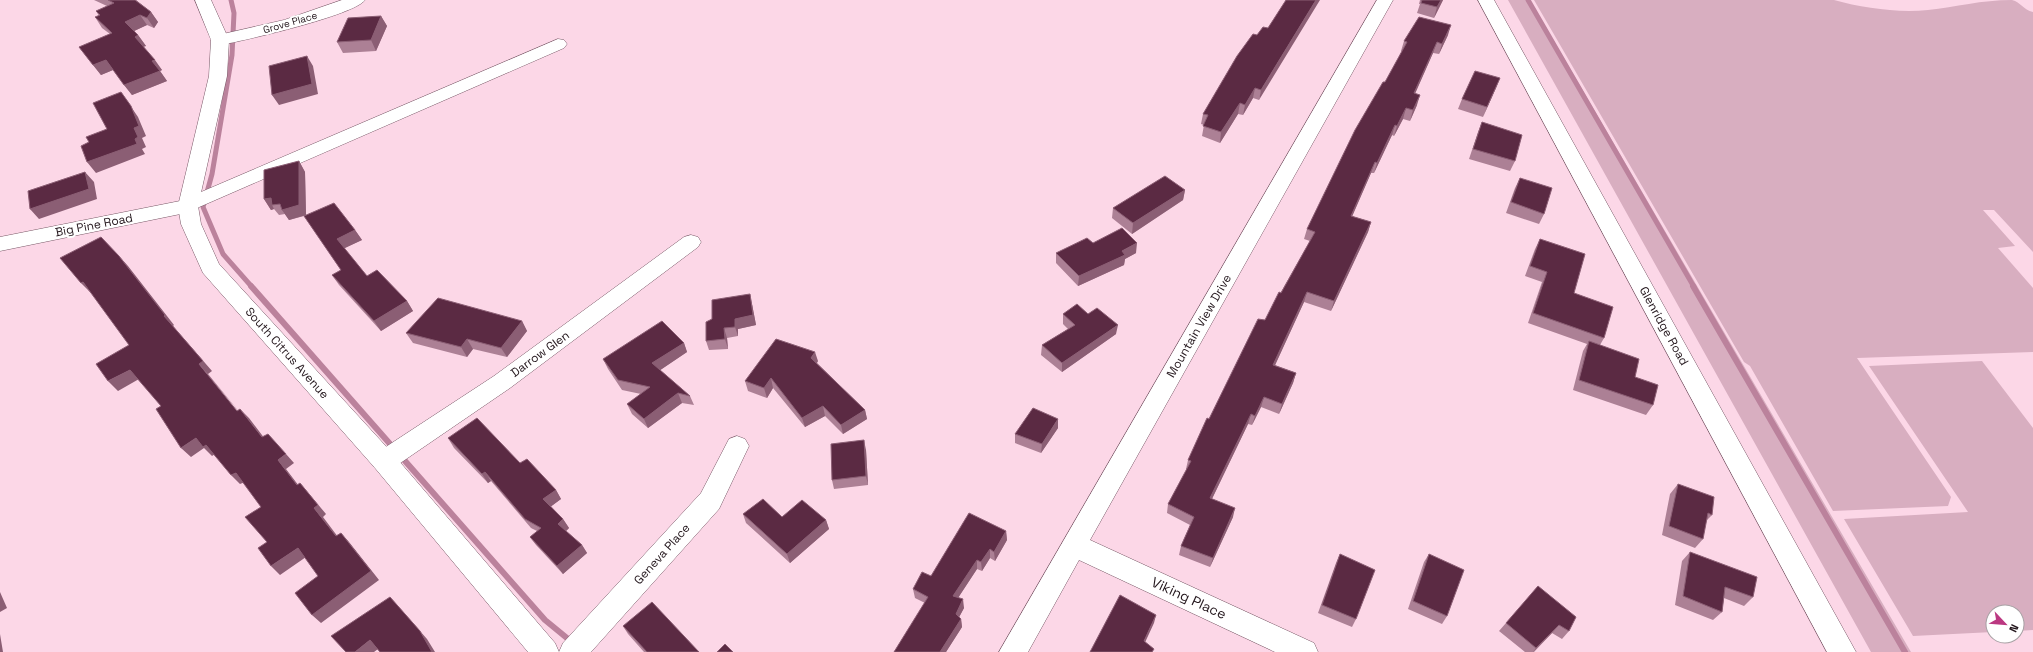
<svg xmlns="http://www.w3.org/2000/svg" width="2033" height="652" font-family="'Space Grotesk',sans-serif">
	<rect width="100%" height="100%" fill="#fcd7e7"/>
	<!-- green -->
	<path fill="#d8aec0" d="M1508,0H1530L1911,652H1871Z
		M1534,0H1834C1863,8 1897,13 1928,10C1956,7 1981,0 2012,0C2021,2 2023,10 2033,12V252L1994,210H1983L2015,246L1998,248L2033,288V352L1857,358L1951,497L1948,506L1833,511L1750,366L1744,362Z
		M1982,361L2033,428V630L2017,631V612H1993V632L1913,636L1844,519L1968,512L1869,366Z"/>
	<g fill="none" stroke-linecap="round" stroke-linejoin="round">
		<!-- stream-far1 -->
		<path stroke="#bb829c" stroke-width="5" d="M231,0L234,13L232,55L212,174L203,207L223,254L252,287
			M1528,0L1694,287"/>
		<!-- stream -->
		<path stroke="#bb829c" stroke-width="6" d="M251,286L545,620L584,652
			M1693,286L1905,652"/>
		<!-- minor casing -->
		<g stroke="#785967" stroke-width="1">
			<path id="minor" d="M342,0H365C355,15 243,41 220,45L214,44L211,40L214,36L284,20Z
				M1377,0H1393L1090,540L1314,643L1318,652H1275L1079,560L1028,652H999Z
				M558,39L564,40L567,44L564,48L197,208L195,211L0,251V237L180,201Z
				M691,235L698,237L701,242L698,247L510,388L393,468L384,471L375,468L372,461L375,454L494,376L684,237Z
				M737,436L745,439L749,446L719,509L591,652H559L563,643L701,493L729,439Z"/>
		</g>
		<!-- tertiary casing -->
		<g stroke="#785967" stroke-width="1">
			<path id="tertiary" d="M195,0H211L229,40L227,76L198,206L201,224L219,264L393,454L555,643L559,652H528L375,468L203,273L181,224L178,206L209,76L211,40Z
				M1478,0H1494L1856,652H1827Z"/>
		</g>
		<!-- minor -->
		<use href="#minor" fill="#fff" fill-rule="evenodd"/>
		<!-- tertiary -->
		<use href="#tertiary" fill="#fff" fill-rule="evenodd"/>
	</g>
	<!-- wall -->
	<path fill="#ac8095" d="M94,0H136L151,12L158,22L154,28L147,25L134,31L138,35L146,46L143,47L162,70L160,71L167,81L132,95L113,70L101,75L79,47L110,34L102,28L95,17L99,16L96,11L107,6Z
		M1286,0L1259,100L1253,98L1243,115L1238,114L1220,143L1202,136L1204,125L1201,124L1203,114L1257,35L1268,28Z
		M1420,0H1443L1434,18L1417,13L1420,4H1419Z
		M381,16L387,26L376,51L343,53L337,42Z
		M1448,35L1439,54L1433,53L1415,93L1417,105L1410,121L1403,119L1394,136L1392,135L1374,173H1371L1352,216L1371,222L1368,232L1331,311L1304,302L1275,365L1296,373L1293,383L1279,414L1261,407L1252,425L1248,424L1212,499L1233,517L1210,567L1179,555L1181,546L1190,525L1167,513L1168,504L1187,469H1186L1188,460L1209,419L1265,320L1310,241L1304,239L1307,229L1402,51H1401L1404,41Z
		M1500,78L1483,117L1458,109L1462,99Z
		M1482,122L1515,161L1510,171L1469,159L1478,132Z
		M299,161L305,172L306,215L355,230L362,240L344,248L367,276L407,301L413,311L381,331L339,285L332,275L341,270L304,216L289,220L285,214L279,215L274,209L271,210L264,199Z
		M1520,178L1544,214L1539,224L1506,213L1515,188Z
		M1185,190L1183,200L1132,234L1112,218L1113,208Z
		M1540,239L1574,293L1604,338L1600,345L1635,377L1653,405L1646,415L1573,390L1583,351L1587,344L1528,323L1542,282L1525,276L1535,249Z
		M1093,243L1136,253L1125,259L1124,265L1078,286L1056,263V253Z
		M752,304L756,325L738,329V336L727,338L728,349L709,350L706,341Z
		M1063,314H1088L1116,334L1062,372L1041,355L1042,345L1068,329L1063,324Z
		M522,321L527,331L507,357L473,349L467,357L413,343L406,333Z
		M684,343L687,352L660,370L690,396L694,405L682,403L648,428L632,414L627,404L641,394L622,390L608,369L603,359Z
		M818,361L817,363L865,410L867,419L843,434L825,416L805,427L773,388L767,398L748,391L745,381Z
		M1058,428L1041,453L1015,443V434Z
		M448,438L520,463L556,490L561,499L551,506L563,519L569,528L566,531L582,545L587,553L563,574L536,545L530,537L537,531L531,528L491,481L488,483L454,448Z
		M866,450L868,485L834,489L832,480Z
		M1678,484L1712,515L1706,521L1703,539L1695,548L1662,535L1670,494Z
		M743,514L826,520L829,529L790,563L746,523Z
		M1006,531L1007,540L995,561L990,558L982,571L977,569L958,598L964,608L959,617L961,619L962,627L946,652H894L925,603L915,598L913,589L931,576Z
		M1690,552L1753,597L1744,606L1724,598L1722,612L1713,620L1675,605L1682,561Z
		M1340,554L1356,619L1352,627L1318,613L1336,563Z
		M1429,554L1447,616L1442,624L1408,609L1424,562Z
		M1538,586L1569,631L1562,639L1552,633L1534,652H1525L1499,631L1506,623Z
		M623,626L699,652H644L628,634Z"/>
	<!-- shaded-wall -->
	<path fill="#8b5e74" d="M1316,0H1320L1259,100L1261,90Z
		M1441,0H1443L1434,18L1437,7Z
		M151,12L158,22L154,28L147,18Z
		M140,15L147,25L132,32L125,22Z
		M381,16L387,26L376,51L371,40Z
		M1451,25L1448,35L1439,54L1442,44Z
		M138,35L146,46L142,47L135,37Z
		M1437,42L1433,53L1411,103L1414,93Z
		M307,56L313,66L318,94L279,105L272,95Z
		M106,60L113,70L101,75L93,65Z
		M155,60L162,70L160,71L167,81L132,95L124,85L152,61Z
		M1500,78L1496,88L1483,117L1487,107Z
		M1255,88L1253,98L1243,115L1245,105Z
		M121,92L138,117L146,136L142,138L146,147L142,149L145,154L96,173L87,162L135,139L134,128Z
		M1420,95L1417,105L1410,121L1413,110Z
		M1240,103L1238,114L1220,143L1221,132Z
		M1406,108L1403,119L1394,136L1397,126Z
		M1395,125L1392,135L1374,173L1377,163Z
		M299,161L305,172L306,215L289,220L282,210Z
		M1375,162L1371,173L1348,226L1351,216Z
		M85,172L94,182L97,199L39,219L30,209Z
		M1185,190L1183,200L1132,234L1133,223Z
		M271,198L272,205L274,209L271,210L264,199Z
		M1371,222L1368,232L1331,311L1334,301Z
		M355,230L362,240L343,249L337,239Z
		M1137,243L1136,253L1125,259L1124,265L1078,286L1079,276L1122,251Z
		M119,256L128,266L174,325L173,326L212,371L208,374L246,420L199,364L164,316Z
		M83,282L91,293L81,283Z
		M1307,292L1304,302L1271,374L1273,365Z
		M750,294L752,304L756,325L738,329V336L735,327V319Z
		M407,301L413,311L381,331L374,321Z
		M522,321L527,331L507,357L501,348Z
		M1118,325L1116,334L1062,372V363Z
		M724,328L727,338L728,349L725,339Z
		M467,339L473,349L467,357L461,347Z
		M684,343L687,352L656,373L652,363Z
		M815,352L818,361L814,367L811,358Z
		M130,370L139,379L118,391L108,381Z
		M1296,373L1293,383L1279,414L1282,404Z
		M771,378L773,388L767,398L764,388Z
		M678,393L682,403L648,428L644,419Z
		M1264,397L1261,407L1252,425L1255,416Z
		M823,406L825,416L805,427L802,418Z
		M240,409L249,418L271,447L262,437Z
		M865,410L867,419L843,434L841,425Z
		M1251,414L1248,424L1208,507L1210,498Z
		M1058,419V428L1041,453L1042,444Z
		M196,438L206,445L215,454L212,456L204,448L191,457L181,448Z
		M864,440L866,450L868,485L866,476Z
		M286,454L294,463L286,469L305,494L297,485L278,460Z
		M485,472L491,481L488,483L482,474Z
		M236,473L245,482L240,484L231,475Z
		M300,483L326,514L323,517L344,545L336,536L314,508Z
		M556,490L561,499L549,508L543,499Z
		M1235,508L1233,517L1210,567L1213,558Z
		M563,519L569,528L564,533L558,524Z
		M826,520L829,529L790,563L787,554Z
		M1006,531L1007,540L995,561L994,552Z
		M341,533L349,542L379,580L321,623L312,615Z
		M582,545L587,553L563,574L557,566Z
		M298,548L306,557L280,575L271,566Z
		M990,549V558L982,571L981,562Z
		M977,560V569L954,604L953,596Z
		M0,592L7,608L0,612Z
		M390,597L427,639L435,652H432Z
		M963,599L964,608L956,623V614Z
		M1156,615L1154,623L1142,649L1144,641Z
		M961,619L962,627L946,652H940Z
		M1559,625L1552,633L1533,652L1536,648Z
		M0,634L3,652H0Z
		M370,640L378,649L374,652H355Z"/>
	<!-- building -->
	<path fill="#5b2a43" stroke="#8b5e74" d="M108,0H135L151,12L147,18L140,15L125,22L138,35L135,37L155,60L152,61L160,71L124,85L106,60L93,65L79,47L112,33L95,17L100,15L96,11L114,3Z
		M1286,0H1316L1261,90L1255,88L1245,105L1240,103L1221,132L1203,126L1208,115L1203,114L1237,56L1253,34L1257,35L1263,27L1268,28Z
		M1422,0H1441L1437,7L1421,3Z
		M381,16L371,40L337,42L348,18Z
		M1419,17L1451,25L1442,44L1437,42L1414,93L1420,95L1413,110L1406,108L1397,126L1395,125L1377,163L1375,162L1351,216L1371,222L1334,301L1307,292L1273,365L1296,373L1282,404L1264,397L1255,416L1251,414L1210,498L1235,508L1213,558L1181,546L1194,517L1168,504L1191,461L1188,460L1207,418L1209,419L1258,319L1265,320L1279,292L1281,293L1315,232L1307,229L1355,130L1383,82H1385L1407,42L1404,41Z
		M307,56L312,84L272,95L269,66Z
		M1475,71L1500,78L1487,107L1462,99Z
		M121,92L131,106L139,126L134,128L138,137L135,139L137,144L87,162L81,146L89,142L86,137L107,129L93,103Z
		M1482,122L1522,135L1515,161L1473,149Z
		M299,161V205L282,210L280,204L272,205L271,198L264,199V170Z
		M85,172L89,189L30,209L28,191Z
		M1165,176L1185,190L1133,223L1113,208Z
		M1520,178L1552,188L1544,214L1511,202Z
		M334,203L355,230L337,239L367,276L377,270L407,301L374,321L332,275L341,270L304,216Z
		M1122,228L1137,243L1122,251L1125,255L1079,276L1056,253L1087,238L1093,243Z
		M101,237L119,256L165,315L164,316L203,361L199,364L237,411L240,409L262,437L268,434L286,454L278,460L297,485L300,483L318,505L314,508L336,536L341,533L371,571L312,615L295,593L318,576L298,548L271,566L258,548L267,542L245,517L261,507L236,473L231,475L206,445L203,447L196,438L181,448L156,409L161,406L130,370L108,381L96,364L129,345L83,282L81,283L60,258Z
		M1540,239L1585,254L1574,293L1613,307L1604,338L1533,313L1547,272L1530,266Z
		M750,294L753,315L735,319V327L724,328L725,339L706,341V322L712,319V300Z
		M438,298L522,321L501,348L467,339L461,347L406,333Z
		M1077,304L1088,314L1097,308L1118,325L1062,363L1042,345L1075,325L1063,314Z
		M662,321L684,343L652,363L690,396L678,393L644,419L627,404L650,387L618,380L603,359Z
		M776,339L815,352L811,358L865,410L841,425L823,406L802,418L771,378L764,388L745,381Z
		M1589,341L1639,359L1635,377L1658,385L1653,405L1579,380Z
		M1033,408L1058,419L1042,444L1015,434Z
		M477,418L520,463L527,459L556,490L543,499L563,519L558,524L582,545L557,566L530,537L541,528L525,519L485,472L482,474L448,438Z
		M864,440L866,476L832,480L831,444Z
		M1678,484L1714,497L1712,515L1708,513L1703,539L1669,526Z
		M763,499L782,517L802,500L826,520L787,554L743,514Z
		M969,513L1006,531L994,552L990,549L981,562L977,560L953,596L963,599L956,614L961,619L940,652H894L928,597L913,589L922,572L931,576Z
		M1690,552L1757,577L1753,597L1725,587L1722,612L1683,596Z
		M1340,554L1375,570L1356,619L1322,605Z
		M1429,554L1464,570L1447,616L1413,601Z
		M1538,586L1576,617L1569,631L1559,625L1536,648L1506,623Z
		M1120,595L1156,615L1144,641L1154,649L1152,652H1090Z
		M390,597L420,631L432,652H380L370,640L355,652H346L331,636Z
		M652,602L699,652H647L623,626Z
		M725,644L733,652H717Z"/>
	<g text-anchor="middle" stroke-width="4" stroke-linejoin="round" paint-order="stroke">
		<!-- far-street labels -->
		<g font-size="10" fill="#22151b" stroke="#fff">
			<text transform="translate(290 22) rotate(-16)" y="4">Grove Place</text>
		</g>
		<!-- street labels -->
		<g font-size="12" fill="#22151b" stroke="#fff">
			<text transform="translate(94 225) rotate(-11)" y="4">Big Pine Road</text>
			<text transform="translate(1199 326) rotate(-60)" y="4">Mountain View Drive</text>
			<text transform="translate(1664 326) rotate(61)" y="4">Glenridge Road</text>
			<text transform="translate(287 353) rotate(48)" y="4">South Citrus Avenue</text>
			<text transform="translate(540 354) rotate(-36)" y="4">Darrow Glen</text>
			<text transform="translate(662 554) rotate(-48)" y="4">Geneva Place</text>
		</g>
		<!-- near-street labels -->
		<g font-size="14" fill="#22151b" stroke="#fff">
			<text transform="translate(1189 598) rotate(25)" y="5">Viking Place</text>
		</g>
	</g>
	<!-- north arrow -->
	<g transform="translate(2005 624) rotate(116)"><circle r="19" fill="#ffffff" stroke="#a7a1a4"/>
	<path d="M0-3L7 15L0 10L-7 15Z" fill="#bb3881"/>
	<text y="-6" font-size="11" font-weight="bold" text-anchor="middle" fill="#22151b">N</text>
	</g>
</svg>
